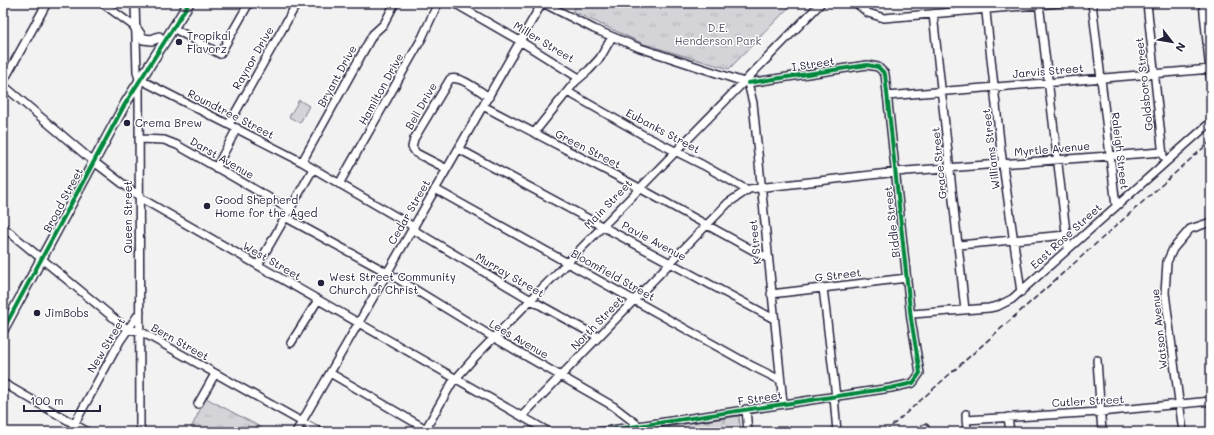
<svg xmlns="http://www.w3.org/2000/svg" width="1214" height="435" font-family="Mali,sans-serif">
	<defs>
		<pattern id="cemetery-stones" width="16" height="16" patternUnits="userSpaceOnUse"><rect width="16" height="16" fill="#d3d3d8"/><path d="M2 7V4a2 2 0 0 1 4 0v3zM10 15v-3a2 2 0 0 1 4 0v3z" fill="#b5b5ba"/></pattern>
		<pattern id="park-tufts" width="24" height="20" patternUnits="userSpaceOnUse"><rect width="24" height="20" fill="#d3d3d8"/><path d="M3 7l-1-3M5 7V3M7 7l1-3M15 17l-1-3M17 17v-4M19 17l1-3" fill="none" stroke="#b5b5ba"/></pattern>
	</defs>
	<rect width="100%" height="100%" fill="#f2f2f3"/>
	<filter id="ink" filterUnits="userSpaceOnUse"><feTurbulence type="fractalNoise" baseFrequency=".025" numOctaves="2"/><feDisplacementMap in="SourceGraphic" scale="8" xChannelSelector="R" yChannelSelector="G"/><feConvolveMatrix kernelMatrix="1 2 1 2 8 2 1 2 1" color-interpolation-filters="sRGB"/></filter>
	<g filter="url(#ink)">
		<!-- grass -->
		<path fill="#d3d3d8" stroke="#7a7a8a" d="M299,100L309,106L300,123L289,117Z"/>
		<!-- cemetery -->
		<path fill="url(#cemetery-stones)" stroke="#7a7a8a" d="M739,416L741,432H630Z"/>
		<!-- park -->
		<path fill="url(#park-tufts)" stroke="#7a7a8a" d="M579,3H793L729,69L644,44L572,11Z
			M206,398L262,428L261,432H189Z"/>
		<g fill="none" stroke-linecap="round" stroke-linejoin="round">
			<!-- minor casing -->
			<g stroke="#22223b" stroke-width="10">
				<path id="minor" d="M102,3L135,27
					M135,3L137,72L139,79L140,432
					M454,3L520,41L579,78
					M543,3L594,29L640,48L744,82
					M856,3L868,13L884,18L1059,3
					M985,3L1001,151L1021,292
					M1039,3L1068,249
					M1092,3L1116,206
					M1147,3L1163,156
					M1203,3L1211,81
					M933,14L965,310
					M173,28L220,54L249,3
					M139,79L302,162L414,227
					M747,79L753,103L783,403
					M3,82L47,3
					M3,85L89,158L144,200L549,432
					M568,92L645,136L703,165L747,190
					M887,96L1211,69
					M483,106L632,184L767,258
					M229,124L297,3
					M534,133L575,82L589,70L600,58L612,37
					M139,139L164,140L177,145L289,209
					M459,149L774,319
					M302,162L373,34L384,24L395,3
					M216,168L237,128
					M447,169L416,153L412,147L414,139L450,79C462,76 479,91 489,97
					M339,184L422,38L438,3
					M435,189L752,366L780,380
					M285,217L388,273L491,336L613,406L639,426
					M3,227L127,329L140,331L320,432
					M412,229L531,300L598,337
					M959,245L1066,235
					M258,265L313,169
					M823,288L836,397
					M771,294L907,278
					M912,314L989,308L998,306L1012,299L1211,122
					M291,343L318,300
					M1097,360L1102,432
					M330,373L426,429
					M3,383L88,432
					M834,397L837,432
					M198,404L215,374
					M746,409L748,432
					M966,414L967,432
					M522,416L728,203L749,189L906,171L1162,152
					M1008,417L1010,432
					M966,420L1100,412L1211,401
					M925,428L926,432
					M70,432L120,341L140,312
					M296,432L542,3
					M424,432L452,383L474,358L821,3
					M598,432L891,388L913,383L920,373L911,319L885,74L878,67L867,65L748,83
					M1183,432L1165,293L1167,262L1173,249L1190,229L1211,222"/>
			</g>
			<!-- major casing -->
			<g stroke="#22223b" stroke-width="12">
				<path id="major" d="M135,27L143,39L152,40L159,37
					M3,330L125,104L189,3"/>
			</g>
			<!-- minor -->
			<use href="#minor" stroke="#fff" stroke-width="7"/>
			<!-- major -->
			<use href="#major" stroke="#fff" stroke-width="9"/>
			<!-- rail -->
			<path stroke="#22223b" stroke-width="1.5" stroke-dasharray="6 3" stroke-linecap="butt" d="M885,432L1211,141"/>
			<!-- cycleway casing -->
			<g stroke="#fff" stroke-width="6">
				<path id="cycleway" d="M3,330L125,104L189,3
					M598,432L891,388L913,383L920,373L911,319L885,74L878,67L867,65L748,83"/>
			</g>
			<!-- cycleway -->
			<use href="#cycleway" stroke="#00873e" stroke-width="4"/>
		</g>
	</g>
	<!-- markers -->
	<g fill="#22223b" stroke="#fff" stroke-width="1.5">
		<circle cx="179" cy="42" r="4"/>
		<circle cx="127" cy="123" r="4"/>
		<circle cx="207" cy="206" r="4"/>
		<circle cx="321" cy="283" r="4"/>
		<circle cx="37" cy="313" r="4"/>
	</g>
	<g text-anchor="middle" stroke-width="3" stroke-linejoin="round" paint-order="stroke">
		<!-- park labels -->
		<g font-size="11" fill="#57576a" stroke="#fff">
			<text x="718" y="32">D.E.<tspan x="718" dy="13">Henderson Park</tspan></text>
		</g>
		<!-- poi labels -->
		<g font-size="11" fill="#22223b" stroke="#fff" text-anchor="start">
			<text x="187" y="40">Tropikal<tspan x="187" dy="13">Flavorz</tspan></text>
			<text x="135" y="127">Crema Brew</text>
			<text x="215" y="204">Good Shepherd<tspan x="215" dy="13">Home for the Aged</tspan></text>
			<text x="329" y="281">West Street Community<tspan x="329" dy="13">Church of Christ</tspan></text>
			<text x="45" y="317">JimBobs</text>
		</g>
		<!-- street labels -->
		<g font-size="11" fill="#22223b" stroke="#fff">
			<text transform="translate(544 42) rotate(31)" y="4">Miller Street</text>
			<text transform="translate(253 58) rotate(-60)" y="4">Raynor Drive</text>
			<text transform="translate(813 64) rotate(-9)" y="4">I Street</text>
			<text transform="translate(1048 71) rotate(-5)" y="4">Jarvis Street</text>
			<text transform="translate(337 76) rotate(-61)" y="4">Bryant Drive</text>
			<text transform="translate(1144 84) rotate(-96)" y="4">Goldsboro Street</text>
			<text transform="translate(381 89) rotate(-61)" y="4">Hamilton Drive</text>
			<text transform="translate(421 106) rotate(-60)" y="4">Bell Drive</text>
			<text transform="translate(231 114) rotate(27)" y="4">Roundtree Street</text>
			<text transform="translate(663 131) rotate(28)" y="4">Eubanks Street</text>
			<text transform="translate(588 149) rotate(27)" y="4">Green Street</text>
			<text transform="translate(991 149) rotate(-97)" y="4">Williams Street</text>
			<text transform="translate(1052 149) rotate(-5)" y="4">Myrtle Avenue</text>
			<text transform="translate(1120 151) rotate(83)" y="4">Raleigh Street</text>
			<text transform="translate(222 158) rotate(30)" y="4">Darst Avenue</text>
			<text transform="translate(939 163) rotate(-96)" y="4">Grace Street</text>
			<text transform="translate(63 200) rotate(-62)" y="4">Broad Street</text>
			<text transform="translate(608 204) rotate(-46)" y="4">Main Street</text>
			<text transform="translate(409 212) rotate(-60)" y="4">Cedar Street</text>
			<text transform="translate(128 217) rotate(-90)" y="4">Queen Street</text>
			<text transform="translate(892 222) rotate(-97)" y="4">Biddle Street</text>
			<text transform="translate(1066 236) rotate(-42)" y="4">East Rose Street</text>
			<text transform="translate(654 241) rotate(28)" y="4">Pavie Avenue</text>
			<text transform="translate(755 242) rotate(-96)" y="4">K Street</text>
			<text transform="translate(272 261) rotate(30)" y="4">West Street</text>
			<text transform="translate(510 275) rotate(30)" y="4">Murray Street</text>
			<text transform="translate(613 275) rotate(29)" y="4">Bloomfield Street</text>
			<text transform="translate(838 275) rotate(-7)" y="4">G Street</text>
			<text transform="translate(597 323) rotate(-46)" y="4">North Street</text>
			<text transform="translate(1159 329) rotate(-96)" y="4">Watson Avenue</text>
			<text transform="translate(519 339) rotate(30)" y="4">Lees Avenue</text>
			<text transform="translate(180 342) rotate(29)" y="4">Bern Street</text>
			<text transform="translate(106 345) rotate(-59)" y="4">New Street</text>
			<text transform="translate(760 398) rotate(-9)" y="4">F Street</text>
			<text transform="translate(1088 401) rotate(-3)" y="4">Cutler Street</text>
		</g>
	</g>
	<!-- margin -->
	<rect width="1214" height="435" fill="none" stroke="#fff" stroke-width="16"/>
	<rect x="8" y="8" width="1198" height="419" fill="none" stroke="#22223b" stroke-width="1.5" filter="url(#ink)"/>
	<!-- north arrow -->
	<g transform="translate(1172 42) rotate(121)" stroke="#ffffff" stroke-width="3" paint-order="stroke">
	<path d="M0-3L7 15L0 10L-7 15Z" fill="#22223b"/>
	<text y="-6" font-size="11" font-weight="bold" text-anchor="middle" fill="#22223b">N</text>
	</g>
	<!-- scale -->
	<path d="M24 405v6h76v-6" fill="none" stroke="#22223b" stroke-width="2"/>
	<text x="30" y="405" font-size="12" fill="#22223b" stroke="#ffffff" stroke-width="3" paint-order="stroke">100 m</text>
</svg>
